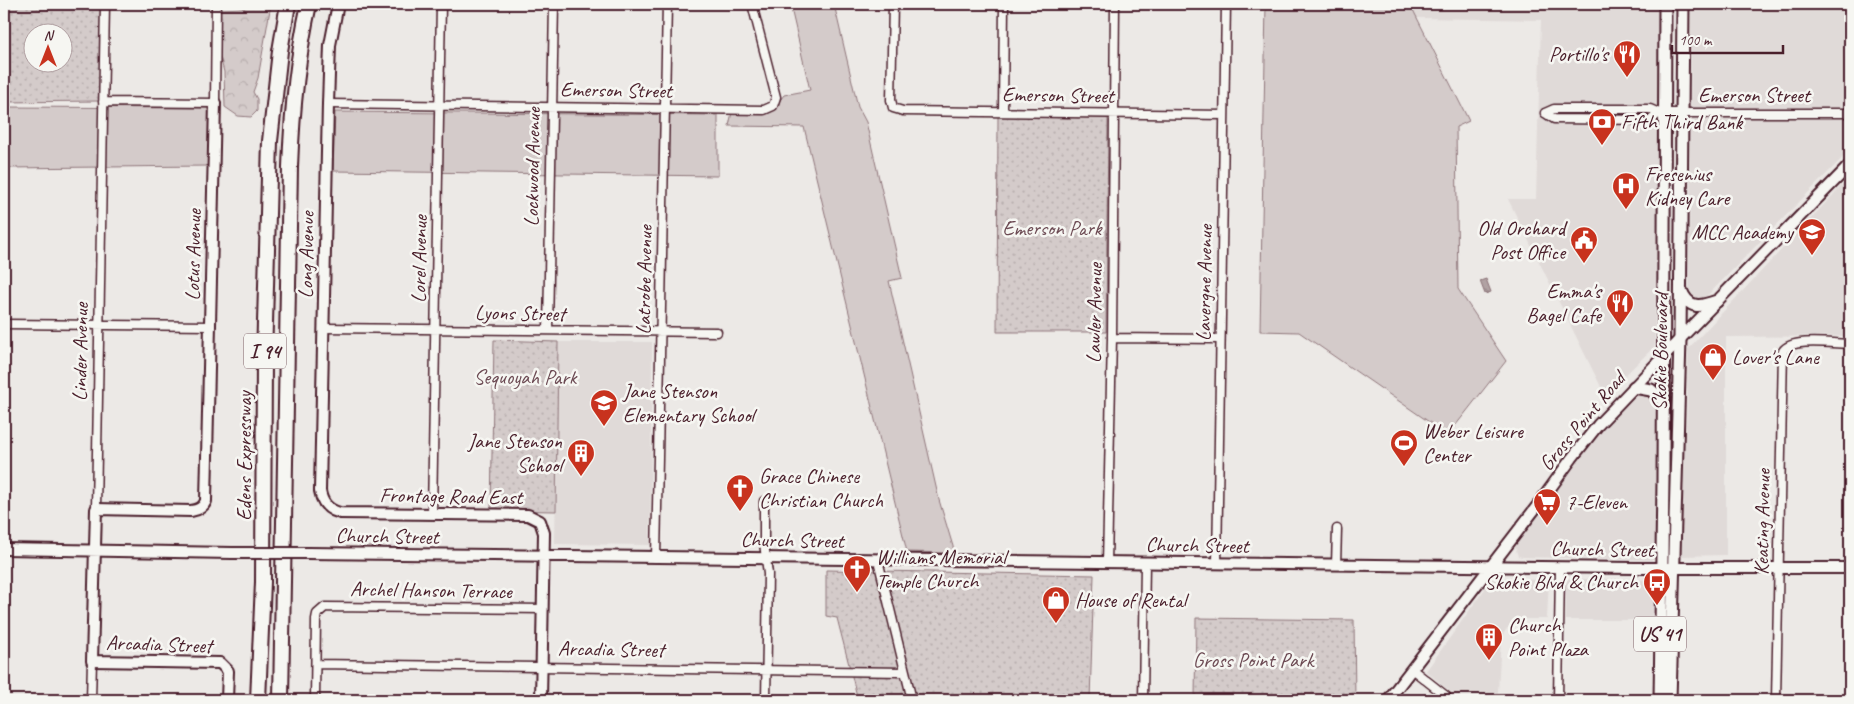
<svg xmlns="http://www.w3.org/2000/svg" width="1854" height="704" font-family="Caveat,sans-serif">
	<defs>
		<pattern id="forest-crowns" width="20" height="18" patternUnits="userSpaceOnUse" patternTransform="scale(1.25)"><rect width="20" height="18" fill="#d4cbca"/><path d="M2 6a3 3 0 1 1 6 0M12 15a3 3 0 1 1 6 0" fill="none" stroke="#b8aeae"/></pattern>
		<pattern id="park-dots" width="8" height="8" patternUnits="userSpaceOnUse" patternTransform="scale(1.25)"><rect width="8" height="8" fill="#d4cbca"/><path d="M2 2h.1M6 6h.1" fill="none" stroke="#b8aeae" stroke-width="1.8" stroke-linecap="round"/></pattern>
		<pattern id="water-waves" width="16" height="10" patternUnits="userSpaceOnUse" patternTransform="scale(1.25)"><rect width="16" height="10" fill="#b1a2a3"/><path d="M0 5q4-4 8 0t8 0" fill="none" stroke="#928385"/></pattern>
	</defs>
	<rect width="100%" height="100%" fill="#ece9e6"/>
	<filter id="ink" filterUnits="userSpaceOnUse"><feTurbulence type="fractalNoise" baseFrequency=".02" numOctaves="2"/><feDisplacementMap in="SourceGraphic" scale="10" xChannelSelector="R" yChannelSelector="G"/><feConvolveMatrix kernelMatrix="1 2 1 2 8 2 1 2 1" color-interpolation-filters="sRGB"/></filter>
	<g filter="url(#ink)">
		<!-- built -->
		<path fill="#e0dad8" d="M1410,4H1659L1655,346L1605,395L1508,199H1536L1541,20L1417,18Z
			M1691,4H1850V150L1708,295L1702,298H1695L1689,289Z
			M1850,177V336L1726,337V555L1681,556L1683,453L1687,416L1688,349Z
			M558,342H652L650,545L555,544Z
			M1645,392L1654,399L1655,407L1658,554L1656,558L1651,560L1522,557L1518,556L1515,547L1590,446L1613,419L1638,394Z
			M1492,579L1549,580L1547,619H1514L1501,637L1498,693L1453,694L1426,671Z
			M1566,579L1656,580V620H1566Z"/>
		<!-- grass -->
		<path fill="#d4cbca" stroke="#8f757a" d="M790,4H834L858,107L866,122L902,278L889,281L939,500L955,553L907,552L804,127L729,126L732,112H771L784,95L810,90Z
			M1266,4H1410L1469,121L1456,127L1458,289L1506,361L1448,435L1299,332L1260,331Z
			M4,107L207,108L209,112L208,166L4,168Z
			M335,112L718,115V176L333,171Z"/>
		<!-- forest -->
		<path fill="url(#forest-crowns)" stroke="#8f757a" d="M246,4H271L258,78L253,92L257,99V111L251,117L238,116L225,107L224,72L219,53L220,9L245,8Z"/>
		<!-- park -->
		<path fill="url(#park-dots)" stroke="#8f757a" fill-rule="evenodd" d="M4,4H102L99,101L4,102ZM32,32H62V62H32Z
			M998,116L1108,118L1106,332H997Z
			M494,340L558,342L556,511L491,510Z
			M826,570L1094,575L1090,700H858L837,618L826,616Z
			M1196,618L1354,620L1355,700H1195Z"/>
		<!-- water -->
		<path fill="url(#water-waves)" stroke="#886e73" d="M1486,279L1491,292L1485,294L1480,281Z"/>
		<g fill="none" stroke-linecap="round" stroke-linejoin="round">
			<!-- street casing -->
			<g stroke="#4a1f2b" stroke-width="11">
				<path id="street" d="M893,4L891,100L893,108L903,111L1224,115
					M103,102L215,103L216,4
					M328,104L764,110L773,106L776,97L752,4
					M1003,112L1004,4
					M1545,113L1554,109H1650L1659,113H1850
					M1545,113L1554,119L1651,120L1659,113
					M4,324L211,326
					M324,328L717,332
					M548,330L554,4
					M1112,338L1220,339
					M764,501V543L768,574L766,700
					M96,509L105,4
					M432,514L441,4
					M656,558L667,4
					M878,560L912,700
					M1107,563L1112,338L1115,4
					M1217,564L1226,4
					M1336,565L1337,529
					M316,664L905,672
					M1413,670L1446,696L1447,700
					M91,700L92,661
					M315,700L316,619L317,614L325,607L543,609
					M1143,700L1145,563
					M1558,700L1560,568
					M1776,700L1783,351C1792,337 1834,344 1850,344"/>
			</g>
			<!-- secondary casing -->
			<g stroke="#4a1f2b" stroke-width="14">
				<path id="secondary" d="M338,4L330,45L328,104L320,491C322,503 328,510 340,513L528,515L540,521L544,533L541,700
					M215,103L206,501C203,508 198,510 191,511L96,509L92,661L220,663L228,671L227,700
					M4,549L232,553
					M308,553L1635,568H1850
					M1388,700L1541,501L1572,458L1598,425L1680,339L1850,165"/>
			</g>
			<!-- primary casing -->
			<g stroke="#4a1f2b" stroke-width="15">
				<path id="primary" d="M1681,290C1689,310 1700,307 1717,301
					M1634,387L1651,390L1663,401
					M1660,700L1663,481L1665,4
					M1670,700L1680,339L1683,4"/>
			</g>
			<!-- highway casing -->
			<g stroke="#4a1f2b" stroke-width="18">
				<path id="highway" d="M258,700L263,582L264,359L270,141L280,51L288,4
					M281,700L290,167C292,112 297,58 309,4"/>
			</g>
			<!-- street -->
			<use href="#street" stroke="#f6f6f2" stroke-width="8"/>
			<!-- secondary -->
			<use href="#secondary" stroke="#f6f6f2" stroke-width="10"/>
			<!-- primary -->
			<use href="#primary" stroke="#f6f6f2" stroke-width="11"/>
			<!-- highway -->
			<use href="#highway" stroke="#f6f6f2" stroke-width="14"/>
			<!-- secondary-bridge casing -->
			<g stroke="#4a1f2b" stroke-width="14" stroke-linecap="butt">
				<path id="secondary-bridge" d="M232,553H308"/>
			</g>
			<!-- secondary-bridge -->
			<use href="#secondary-bridge" stroke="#f6f6f2" stroke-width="10"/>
		</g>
	</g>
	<!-- icons -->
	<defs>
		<g id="restaurant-pin" transform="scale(1.4375)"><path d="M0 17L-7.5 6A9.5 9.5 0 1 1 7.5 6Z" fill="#c8321e" stroke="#f6f6f2"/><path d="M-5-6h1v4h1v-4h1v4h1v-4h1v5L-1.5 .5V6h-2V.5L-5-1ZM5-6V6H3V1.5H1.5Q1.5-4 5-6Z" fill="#fff"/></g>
		<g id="bank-pin" transform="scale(1.4375)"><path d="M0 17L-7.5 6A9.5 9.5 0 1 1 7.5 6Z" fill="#c8321e" stroke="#f6f6f2"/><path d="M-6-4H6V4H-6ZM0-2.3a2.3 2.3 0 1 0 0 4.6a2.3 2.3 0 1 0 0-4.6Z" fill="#fff"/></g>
		<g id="hospital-pin" transform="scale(1.4375)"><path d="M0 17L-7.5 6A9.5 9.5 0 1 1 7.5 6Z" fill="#c8321e" stroke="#f6f6f2"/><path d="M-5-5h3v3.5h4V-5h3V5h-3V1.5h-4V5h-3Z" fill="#fff"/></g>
		<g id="school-pin" transform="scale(1.4375)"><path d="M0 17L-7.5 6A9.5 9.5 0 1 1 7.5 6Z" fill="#c8321e" stroke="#f6f6f2"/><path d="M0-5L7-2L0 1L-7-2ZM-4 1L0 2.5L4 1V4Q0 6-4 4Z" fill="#fff"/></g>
		<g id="civic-pin" transform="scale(1.4375)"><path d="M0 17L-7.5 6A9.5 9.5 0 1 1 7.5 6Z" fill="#c8321e" stroke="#f6f6f2"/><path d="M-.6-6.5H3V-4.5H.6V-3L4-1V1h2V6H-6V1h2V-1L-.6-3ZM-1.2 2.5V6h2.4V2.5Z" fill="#fff"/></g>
		<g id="shop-pin" transform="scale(1.4375)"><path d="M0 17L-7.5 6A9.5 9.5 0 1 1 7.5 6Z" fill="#c8321e" stroke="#f6f6f2"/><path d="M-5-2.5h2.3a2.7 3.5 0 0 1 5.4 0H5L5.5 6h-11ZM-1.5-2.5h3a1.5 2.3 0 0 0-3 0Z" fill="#fff"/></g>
		<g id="stadium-pin" transform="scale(1.4375)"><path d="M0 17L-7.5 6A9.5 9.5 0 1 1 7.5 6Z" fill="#c8321e" stroke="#f6f6f2"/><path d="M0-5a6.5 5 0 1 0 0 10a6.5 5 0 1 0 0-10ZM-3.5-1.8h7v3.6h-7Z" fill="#fff"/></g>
		<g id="building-pin" transform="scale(1.4375)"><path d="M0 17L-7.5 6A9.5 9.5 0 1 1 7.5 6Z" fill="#c8321e" stroke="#f6f6f2"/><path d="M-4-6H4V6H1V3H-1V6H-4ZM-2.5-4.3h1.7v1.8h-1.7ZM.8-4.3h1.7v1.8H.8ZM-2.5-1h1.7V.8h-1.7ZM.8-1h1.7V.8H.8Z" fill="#fff"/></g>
		<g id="church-pin" transform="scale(1.4375)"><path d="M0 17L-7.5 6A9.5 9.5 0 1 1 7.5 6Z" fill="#c8321e" stroke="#f6f6f2"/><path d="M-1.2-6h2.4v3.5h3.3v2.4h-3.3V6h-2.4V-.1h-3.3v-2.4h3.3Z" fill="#fff"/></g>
		<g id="supermarket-pin" transform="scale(1.4375)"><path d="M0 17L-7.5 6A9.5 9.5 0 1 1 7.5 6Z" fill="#c8321e" stroke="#f6f6f2"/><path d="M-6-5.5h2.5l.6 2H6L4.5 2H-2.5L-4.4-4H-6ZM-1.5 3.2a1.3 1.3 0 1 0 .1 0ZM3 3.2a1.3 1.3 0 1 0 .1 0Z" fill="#fff"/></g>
		<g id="bus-pin" transform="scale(1.4375)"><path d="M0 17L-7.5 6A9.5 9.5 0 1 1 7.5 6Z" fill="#c8321e" stroke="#f6f6f2"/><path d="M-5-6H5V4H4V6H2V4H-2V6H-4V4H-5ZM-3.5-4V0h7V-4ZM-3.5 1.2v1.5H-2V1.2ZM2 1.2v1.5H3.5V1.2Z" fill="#fff"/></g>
	</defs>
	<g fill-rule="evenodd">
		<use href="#restaurant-pin" x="1627" y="54"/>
		<use href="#bank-pin" x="1602" y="122"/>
		<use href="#hospital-pin" x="1626" y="186"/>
		<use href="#school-pin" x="1812" y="232"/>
		<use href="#civic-pin" x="1584" y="240"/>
		<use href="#restaurant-pin" x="1620" y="303"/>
		<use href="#shop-pin" x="1713" y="357"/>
		<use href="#school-pin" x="604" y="403"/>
		<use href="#stadium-pin" x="1404" y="443"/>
		<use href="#building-pin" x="581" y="453"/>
		<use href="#church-pin" x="740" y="488"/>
		<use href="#supermarket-pin" x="1547" y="502"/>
		<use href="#church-pin" x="857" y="569"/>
		<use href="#bus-pin" x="1657" y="582"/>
		<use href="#shop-pin" x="1056" y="600"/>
		<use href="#building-pin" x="1489" y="637"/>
	</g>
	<g text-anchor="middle" stroke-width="5" stroke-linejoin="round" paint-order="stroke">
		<!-- shield labels -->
		<g fill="#f6f6f2" stroke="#7e6067" stroke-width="1">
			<rect x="244" y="333.5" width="42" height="35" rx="4"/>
			<rect x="1634" y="616.5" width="52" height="35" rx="4"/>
		</g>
		<g font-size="20" font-weight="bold" fill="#4a1f2b">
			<text x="265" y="358">I 94</text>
			<text x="1660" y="641">US 41</text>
		</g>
		<!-- poi labels -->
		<g font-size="21" fill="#4a1f2b" stroke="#f6f6f2" text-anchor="start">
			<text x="1608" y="61" text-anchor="end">Portillo's</text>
			<text x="1621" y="129">Fifth Third Bank</text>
			<text x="1645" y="181">Fresenius<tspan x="1645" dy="24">Kidney Care</tspan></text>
			<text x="1565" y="235" text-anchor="end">Old Orchard<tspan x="1565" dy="24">Post Office</tspan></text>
			<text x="1793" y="239" text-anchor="end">MCC Academy</text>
			<text x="1601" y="298" text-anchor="end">Emma's<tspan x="1601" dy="24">Bagel Cafe</tspan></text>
			<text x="1732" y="364">Lover's Lane</text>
			<text x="623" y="398">Jane Stenson<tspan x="623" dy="24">Elementary School</tspan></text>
			<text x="1423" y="438">Weber Leisure<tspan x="1423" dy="24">Center</tspan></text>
			<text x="562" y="448" text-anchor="end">Jane Stenson<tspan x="562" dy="24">School</tspan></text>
			<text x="759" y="483">Grace Chinese<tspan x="759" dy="24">Christian Church</tspan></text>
			<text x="1566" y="509">7-Eleven</text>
			<text x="876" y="564">Williams Memorial<tspan x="876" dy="24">Temple Church</tspan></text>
			<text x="1638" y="589" text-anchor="end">Skokie Blvd &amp; Church</text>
			<text x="1075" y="607">House of Rental</text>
			<text x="1508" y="632">Church<tspan x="1508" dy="24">Point Plaza</tspan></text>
		</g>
		<!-- street labels -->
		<g font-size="21" fill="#4a1f2b" stroke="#f6f6f2">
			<text transform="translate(616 90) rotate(1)" y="7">Emerson Street</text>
			<text transform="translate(1058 95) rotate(1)" y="7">Emerson Street</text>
			<text x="1754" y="102">Emerson Street</text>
			<text transform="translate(532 167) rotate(-89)" y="7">Lockwood Avenue</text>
			<text transform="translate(193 255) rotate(-89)" y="7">Lotus Avenue</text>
			<text transform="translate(306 255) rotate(-89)" y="7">Long Avenue</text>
			<text transform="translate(419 259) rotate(-89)" y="7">Lorel Avenue</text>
			<text transform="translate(644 280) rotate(-89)" y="7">Latrobe Avenue</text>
			<text transform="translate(1204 283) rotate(-89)" y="7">Lavergne Avenue</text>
			<text transform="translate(520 313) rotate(1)" y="7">Lyons Street</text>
			<text transform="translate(1094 313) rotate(-89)" y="7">Lawler Avenue</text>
			<text transform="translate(80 352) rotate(-89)" y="7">Linder Avenue</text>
			<text transform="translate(1660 352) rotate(-89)" y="7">Skokie Boulevard</text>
			<text transform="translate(1582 421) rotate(-50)" y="7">Gross Point Road</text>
			<text transform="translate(244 456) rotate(-90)" y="7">Edens Expressway</text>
			<text transform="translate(451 496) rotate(1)" y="7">Frontage Road East</text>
			<text transform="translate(1762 522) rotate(-89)" y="7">Keating Avenue</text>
			<text transform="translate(387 536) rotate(1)" y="7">Church Street</text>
			<text transform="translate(792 540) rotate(1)" y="7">Church Street</text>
			<text transform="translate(1197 545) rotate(1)" y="7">Church Street</text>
			<text transform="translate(1602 549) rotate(1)" y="7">Church Street</text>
			<text transform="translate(431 590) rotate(1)" y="7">Archel Hanson Terrace</text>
			<text transform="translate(159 644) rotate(2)" y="7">Arcadia Street</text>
			<text transform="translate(611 649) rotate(1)" y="7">Arcadia Street</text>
		</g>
		<!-- park labels -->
		<g font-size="21" fill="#6c4a53" stroke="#f6f6f2">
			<text x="1052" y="235">Emerson Park</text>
			<text x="525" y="384">Sequoyah Park</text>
			<text x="1253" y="667">Gross Point Park</text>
		</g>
	</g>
	<!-- margin -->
	<rect width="1854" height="704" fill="none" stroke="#f6f6f2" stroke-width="20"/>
	<rect x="10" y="10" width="1834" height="684" fill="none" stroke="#4a1f2b" stroke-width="2" filter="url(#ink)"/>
	<!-- north arrow -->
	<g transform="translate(48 48)"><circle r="24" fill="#f6f6f2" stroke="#b1a0a2"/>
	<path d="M0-4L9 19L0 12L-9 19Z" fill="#c8321e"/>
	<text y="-8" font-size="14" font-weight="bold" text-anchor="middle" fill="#4a1f2b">N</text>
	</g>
	<!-- scale -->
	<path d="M1672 45v8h111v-8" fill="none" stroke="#4a1f2b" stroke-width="2.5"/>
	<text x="1679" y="45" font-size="15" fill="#4a1f2b" stroke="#f6f6f2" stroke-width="4" paint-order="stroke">100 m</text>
</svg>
